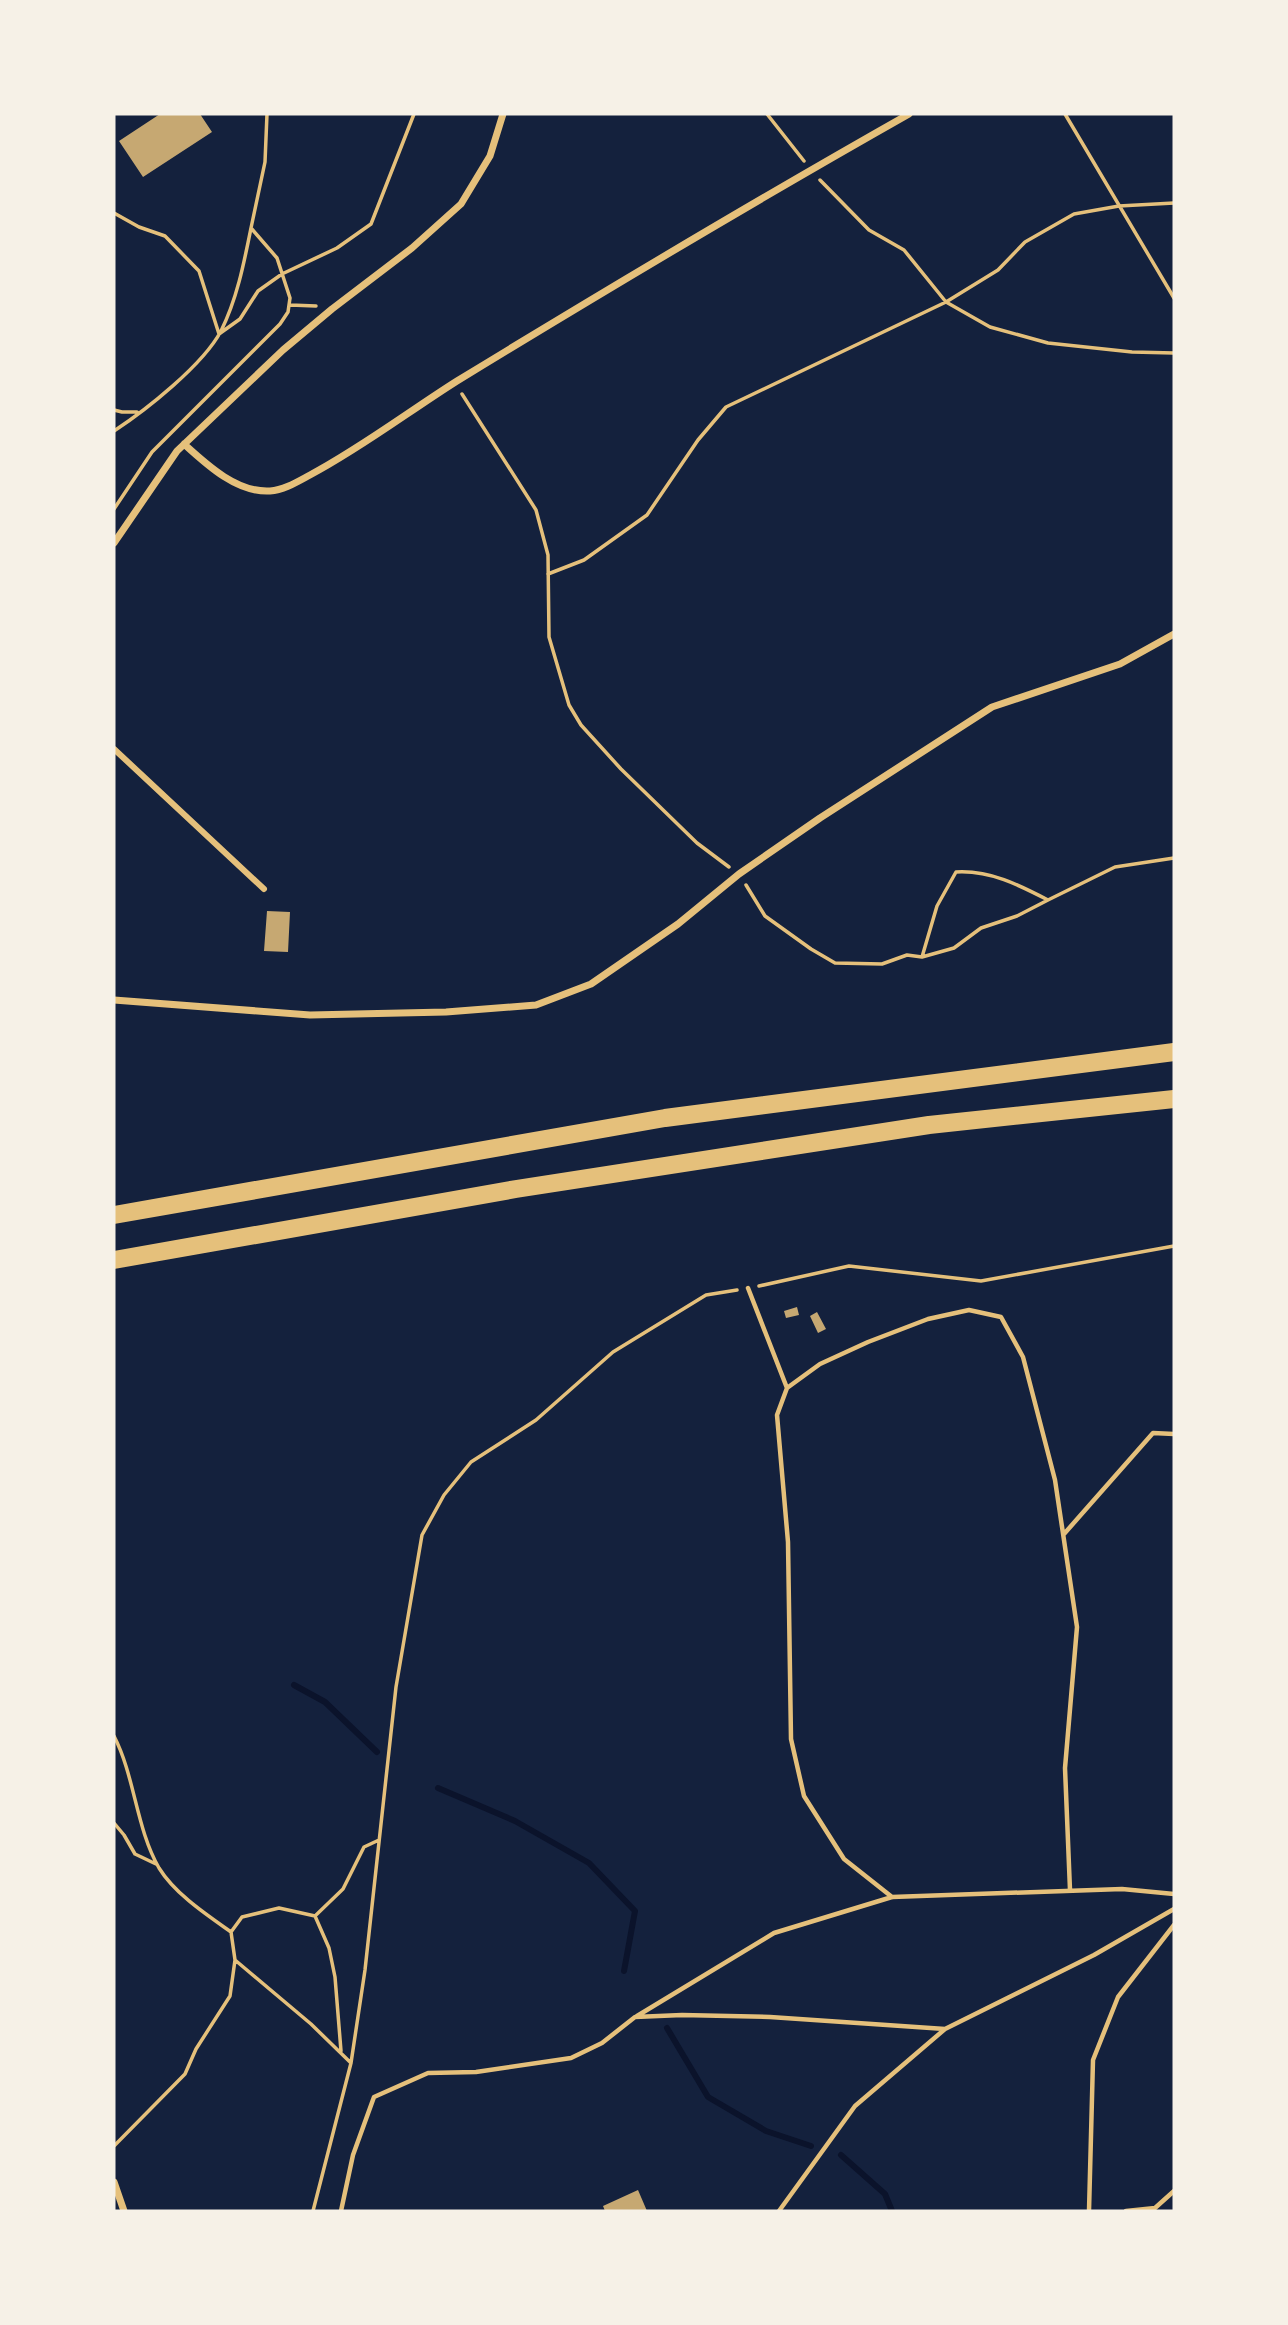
<svg xmlns="http://www.w3.org/2000/svg" width="1288" height="2325" font-family="'DejaVu Sans',sans-serif">
	<rect width="100%" height="100%" fill="#14213d"/>
	<g fill="none" stroke-linecap="round" stroke-linejoin="round">
		<!-- stream -->
		<path stroke="#0b132b" stroke-width="6" d="M294,1685L325,1702L377,1752
			M438,1788L515,1821L589,1863L635,1911L624,1971
			M667,2028L708,2097L766,2131L811,2146
			M841,2155L885,2194L892,2211"/>
	</g>
	<!-- building -->
	<path fill="#c6a872" d="M160,114H200L212,132L143,177L119,141Z
		M267,911L290,912L288,952L264,951Z
		M797,1307L799,1315L786,1318L784,1311Z
		M817,1312L826,1329L818,1333L810,1316Z
		M638,2190L647,2211H605L603,2206Z"/>
	<g fill="none" stroke-linecap="round" stroke-linejoin="round">
		<!-- path -->
		<path stroke="#e5c07b" stroke-width="3.5" d="M767,114L804,161
			M1065,114L1174,298
			M820,180L869,230L904,250L946,302L990,327L1048,343L1132,352L1174,353
			M114,213L139,227L165,236L199,271L219,334L240,319L258,291L282,274L337,248L371,224L414,114
			M290,305L316,306
			M462,394L536,510L548,555L549,637L569,705L581,725L621,769L697,843L729,867
			M114,410L122,412H137
			M114,431C146,410 203,365 221,331C237,299 244,263 251,228
			M114,509L152,452L280,324L288,312L290,298L277,258L251,228L265,162L267,114
			M548,574L584,560L647,515L698,440L726,407L946,302L998,270L1025,242L1074,214L1119,206L1174,203
			M746,885L765,916L811,949L835,963L882,964L907,955L922,957L937,906L956,872C990,870 1019,885 1048,900L1115,867L1174,858
			M922,957L954,948L981,928L1017,916L1048,900
			M759,1286L849,1266L981,1281L1174,1246
			M114,1736C135,1777 136,1828 159,1868C175,1894 207,1915 231,1932
			M114,1823L124,1835L135,1854L156,1864
			M315,1916L329,1948L335,1977L341,2051
			M351,2063L311,2024L235,1960L231,1932L242,1917L279,1908L315,1916L343,1889L364,1847L379,1840
			M114,2146L185,2074L196,2049L230,1996L235,1960
			M313,2211L351,2063L365,1970L396,1687L422,1535L444,1495L471,1462L536,1420L613,1352L706,1295L737,1290"/>
		<!-- service -->
		<path stroke="#e5c07b" stroke-width="4.5" d="M748,1288L787,1388
			M1064,1534L1153,1433L1174,1434
			M892,1897L844,1859L804,1796L791,1739L788,1542L777,1415L787,1388L820,1364L868,1342L928,1319L969,1310L1001,1317L1023,1357L1055,1480L1077,1627L1065,1768L1070,1890
			M637,2016L774,1933L892,1897L1122,1889L1174,1894
			M341,2211L353,2155L374,2097L428,2073L476,2072L571,2058L602,2043L635,2017L682,2015L770,2017L945,2029L1094,1955L1174,1909
			M779,2211L855,2106L945,2029
			M1089,2211L1093,2060L1118,1997L1174,1925
			M1126,2211L1155,2208L1174,2191"/>
		<!-- pedestrian -->
		<path stroke="#e5c07b" stroke-width="6" d="M114,749L264,889"/>
		<!-- minor -->
		<path stroke="#e5c07b" stroke-width="7" d="M184,444C207,465 237,493 270,491C284,490 297,482 310,475C361,448 408,412 457,381C606,290 757,200 909,114
			M114,543L177,451L283,350L332,309L412,248L461,204L490,156L503,114
			M114,1000L310,1015L446,1012L536,1005L591,984L678,924L739,874L820,818L992,707L1120,664L1174,634
			M114,2182L124,2211"/>
		<!-- motorway -->
		<path stroke="#e5c07b" stroke-width="18" d="M114,1215L665,1118L1174,1052
			M114,1260L516,1189L929,1125L1174,1099"/>
	</g>
	<!-- border -->
	<rect width="1288" height="2325" fill="none" stroke="#f6f1e7" stroke-width="231"/>
</svg>
